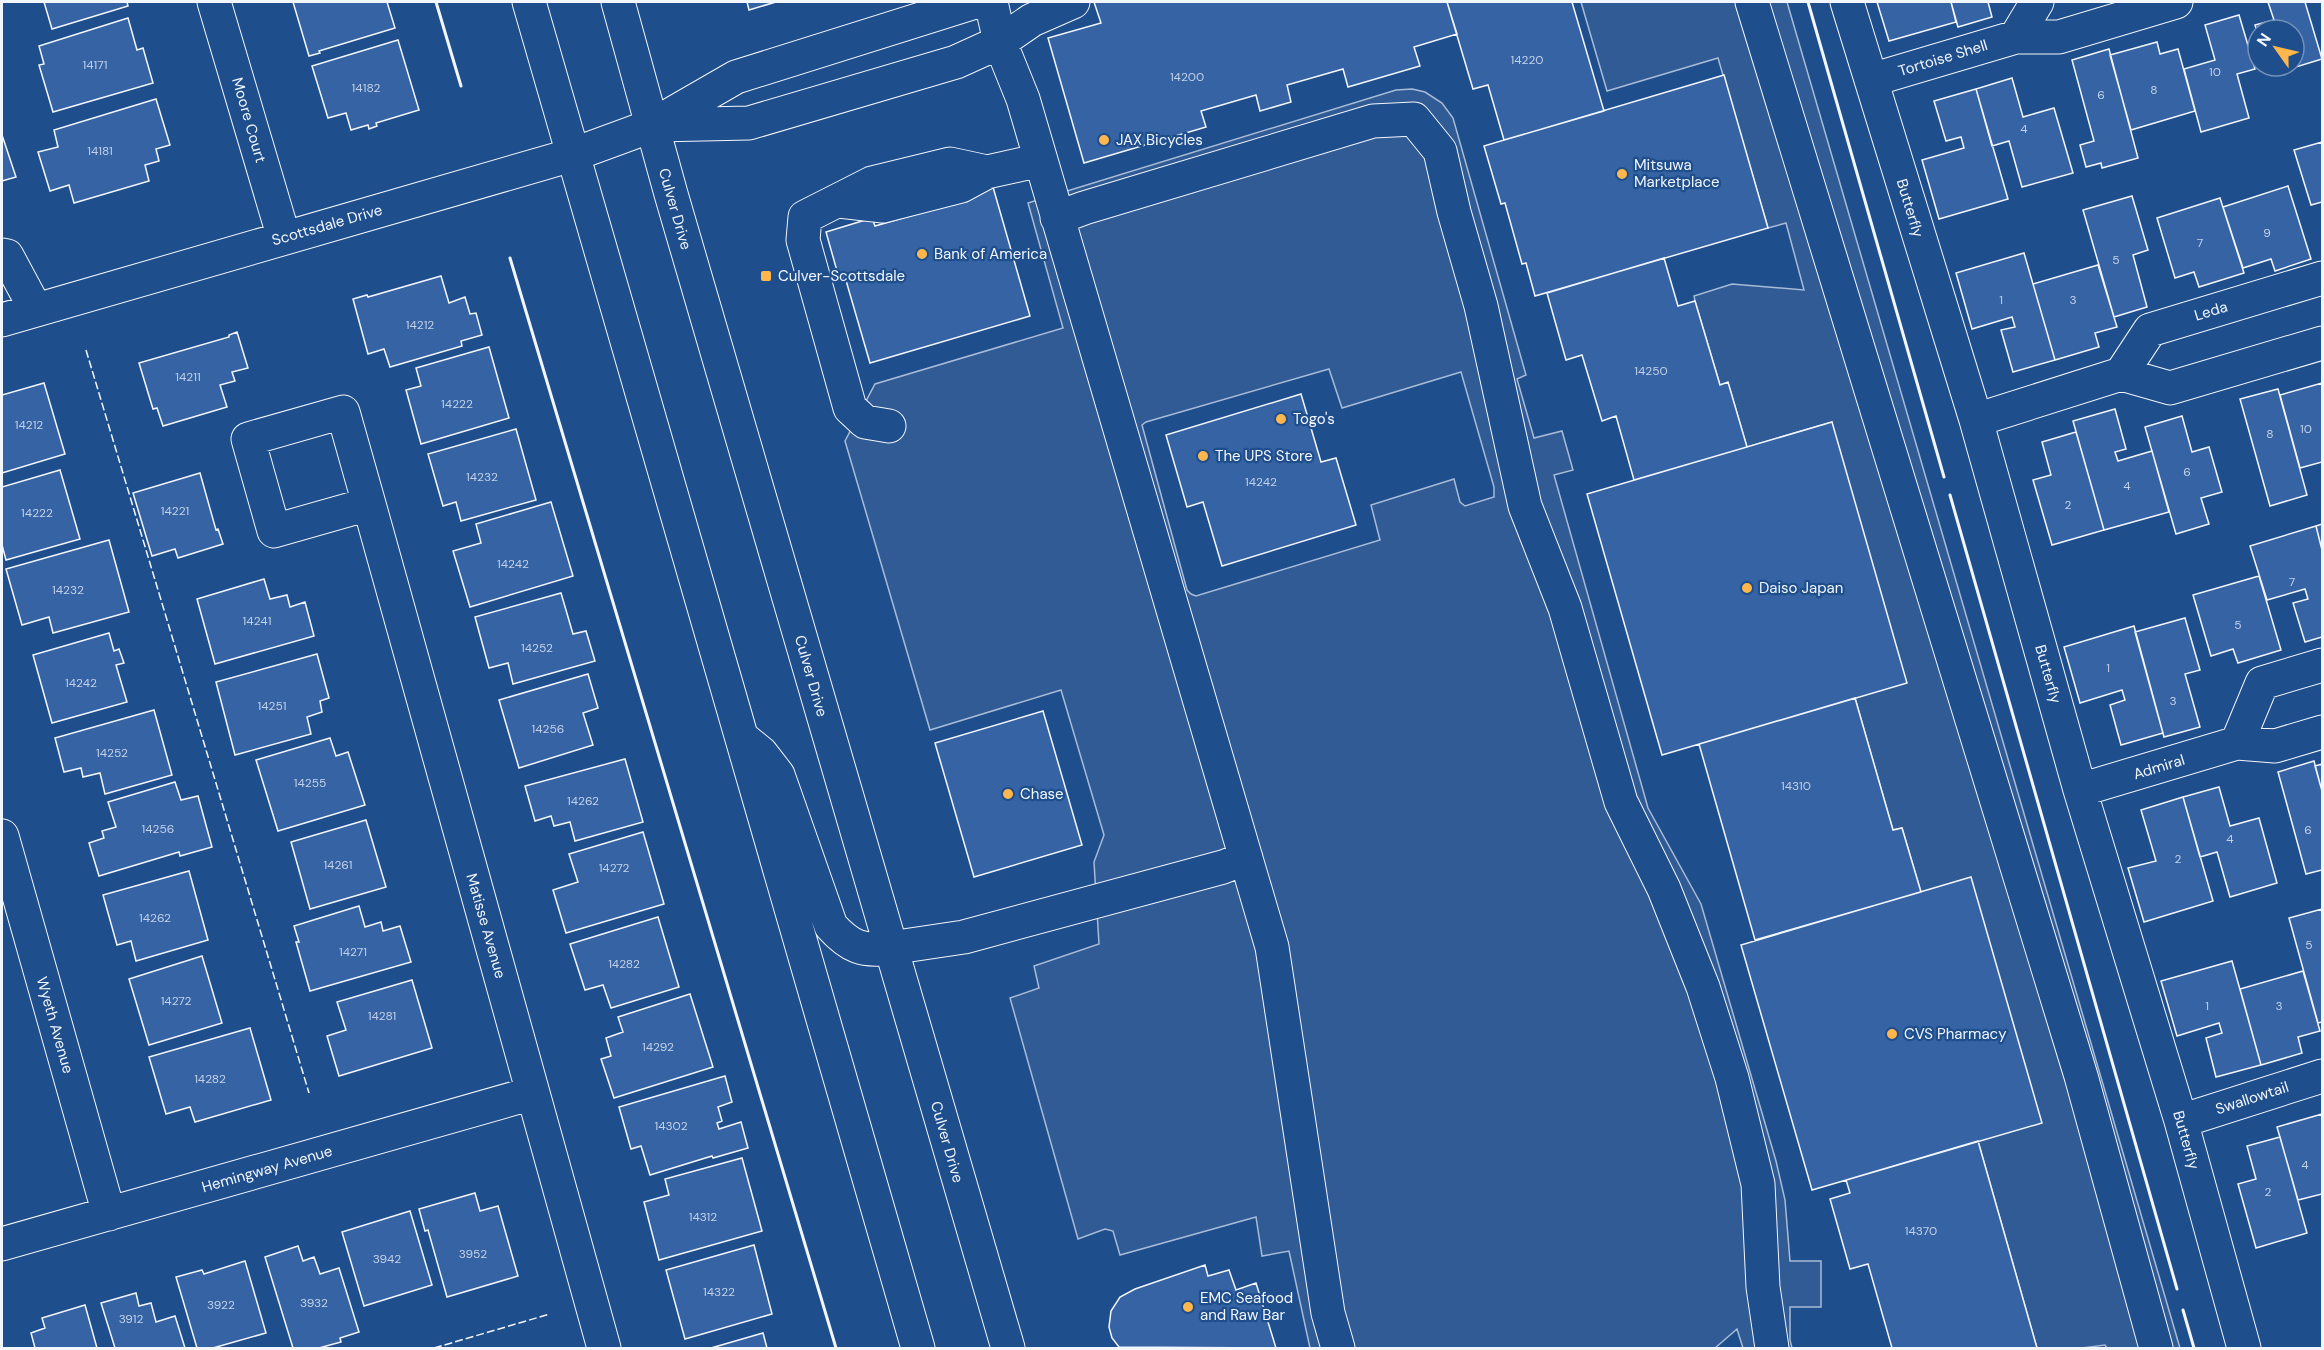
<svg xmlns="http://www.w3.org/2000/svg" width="2324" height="1350" font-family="'DM Sans',sans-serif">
	<rect width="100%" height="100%" fill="#1f4e8c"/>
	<!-- parking -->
	<path fill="#305b95" stroke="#a8bbd7" stroke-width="1.5" fill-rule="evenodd" d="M1581,2H1787L2180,1348H2107L2105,1345L2082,1348H2037L1978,1141L1921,892L1902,828L1893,830L1855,698L1832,422L1747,447L1728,383L1720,385L1695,301L1694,296L1732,284L1804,290L1786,223L1768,228L1718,58L1607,91Z
		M1412,89L1425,92L1442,103L1453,118L1526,375L1517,379L1534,438L1562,431L1573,470L1554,475L1648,808L1701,904L1776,1161L1785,1200L1790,1261H1821V1307H1790V1340L1792,1348H1743L1737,1329L1715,1348H1310L1289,1251L1262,1256L1256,1217L1120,1255L1113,1231L1105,1229L1078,1239L1010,998L1039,988L1034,966L1099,944L1094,862L1104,835L1061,690L930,730L845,441L875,384L1063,328L1028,203L1396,90ZM1329,369L1342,408L1461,372L1494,487V497L1465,506L1460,502L1454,479L1371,505L1380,540L1196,596L1191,594L1187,590L1142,425L1146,422Z"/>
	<!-- building -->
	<path fill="#3563a3" stroke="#f2f6ff" stroke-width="1.5" d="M44,2H127L128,6L52,29Z
		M293,2H387L395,28L319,51L320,53L309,56Z
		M747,2H776L749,10Z
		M1094,2H1447L1457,34L1414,47L1420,66L1348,87L1343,69L1287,85L1291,102L1260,111L1256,95L1201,111L1206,127L1084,163L1048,38L1101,23Z
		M1447,2H1572L1604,111L1504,140L1488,85L1473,89Z
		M1877,2H1951L1956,22L1889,41Z
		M1951,2H1988L1992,17L1958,27Z
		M2268,2H2305L2322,59L2270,75L2268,66H2294V30H2258V35L2255,25L2274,20Z
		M2239,15L2255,69L2237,74L2249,118L2201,132L2184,69L2215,60L2205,25Z
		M128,18L137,50L143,48L153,83L53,112L39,65L44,64L39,46Z
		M398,40L419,110L376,123L377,126L369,129L368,125L351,130L346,113L328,118L312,66Z
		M2157,42L2160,54L2178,49L2195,111L2131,130L2110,55Z
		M2109,49L2138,158L2102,168L2101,163L2086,167L2080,145L2094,141L2072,60Z
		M1724,75L1768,228L1535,296L1526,263L1522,264L1505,203L1501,204L1484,146Z
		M2012,78L2023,117L2054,108L2073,173L2022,187L2009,141L1992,146L1976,89Z
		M1976,89L2008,199L1939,219L1922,160L1964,148L1961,137L1946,141L1934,101Z
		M156,99L170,145L156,149L159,161L145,165L149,181L74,203L69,185L50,191L38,152L58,147L54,130Z
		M2,135L16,177L2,181Z
		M2322,142V202L2311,205L2294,150Z
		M2288,186L2311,259L2275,271L2271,259L2243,268L2223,207Z
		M993,187L1030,316L870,363L845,277L839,278L826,232L872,218L875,226L962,201Z
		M2132,196L2148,250L2133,255L2147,307L2114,317L2083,210Z
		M2220,198L2244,273L2199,287L2194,272L2175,278L2157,218Z
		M2024,253L2055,360L2013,372L2001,330L2015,327L2012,317L1972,329L1956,273Z
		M1664,258L1678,306L1695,301L1720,385L1728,382L1747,447L1634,480L1616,416L1602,421L1582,355L1566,360L1547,293Z
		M2098,265L2117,327L2095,333L2099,347L2055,360L2033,284Z
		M441,276L449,303L465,297L470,314L476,313L482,335L461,341L462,346L390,367L384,349L368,354L353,299L367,295L368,297Z
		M237,332L248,368L232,372L235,381L220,385L227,407L163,426L157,408L153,409L139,363L229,337V335Z
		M489,347L509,418L421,444L406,390L421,386L416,368Z
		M44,383L65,454L2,473V395Z
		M2322,383V462L2300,468L2280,395Z
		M2278,389L2307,495L2270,506L2240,399Z
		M1301,394L1321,462L1336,458L1356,525L1222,566L1203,502L1187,507L1166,435Z
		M2115,409L2126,449L2115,452L2118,461L2152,451L2169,512L2104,530L2073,421Z
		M2182,416L2192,452L2209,447L2222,492L2201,498L2209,524L2176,534L2145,427Z
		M1832,422L1907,683L1662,755L1587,494Z
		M516,429L536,500L461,521L456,502L443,506L428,454Z
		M2076,432L2104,530L2052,545L2033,480L2051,475L2042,442Z
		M60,470L80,539L6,560L2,545V487Z
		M200,473L216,530L218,529L223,544L178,558L175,549L152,556L133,493Z
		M551,502L573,576L470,607L453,551L481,543L476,524Z
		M2322,524V550L2316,526Z
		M2316,526L2322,550V637L2305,642L2293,603L2308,599L2305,589L2267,600L2250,546Z
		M109,540L129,612L53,633L49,617L22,625L6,569Z
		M2259,576L2281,650L2238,663L2233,649L2211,656L2193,595Z
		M264,579L270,599L287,595L290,607L305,602L314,636L215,664L197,599Z
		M561,593L573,634L586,631L595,661L513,684L508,663L489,668L475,617Z
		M2185,618L2200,670L2185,674L2200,727L2164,737L2135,632Z
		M2134,626L2163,733L2121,745L2110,705L2125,700L2122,690L2080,703L2064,647Z
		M109,633L114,651L119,649L124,663L116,665L127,702L52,723L33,655Z
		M317,654L329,698L320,701L322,712L307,717L311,734L235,755L216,682Z
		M588,674L598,708L583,713L593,745L519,768L499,700Z
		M1855,698L1893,830L1902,828L1921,892L1755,940L1699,744Z
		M154,710L172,775L105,794L100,773L83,777L81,768L64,772L55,738Z
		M1043,711L1082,845L974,877L935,743Z
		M330,738L336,756L348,752L365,805L278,831L256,760Z
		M625,759L643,822L575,841L570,822L554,826L551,816L535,821L525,786Z
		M2314,761L2322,791V870L2306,874L2278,772Z
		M2322,764V791L2315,766Z
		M175,782L181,800L198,796L212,847L180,856L179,852L99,876L89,843L104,838L102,831L116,827L108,802Z
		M2219,787L2230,826L2259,818L2277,883L2230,897L2217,852L2200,857L2183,797Z
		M2183,797L2213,901L2144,922L2128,868L2156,861L2141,810Z
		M366,820L386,887L310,909L291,842Z
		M643,832L664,904L566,933L553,890L578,882L569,854Z
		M189,871L208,940L136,961L131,941L117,945L103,895Z
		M1971,877L2042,1123L1812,1190L1741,945Z
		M359,906L365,927L381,922L383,931L400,926L411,962L310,991L296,942H299L294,926Z
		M2322,909V1022L2318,1023L2289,918Z
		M658,917L679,987L611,1008L603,985L585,990L570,944Z
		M202,956L222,1023L149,1045L129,979Z
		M2232,961L2261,1065L2216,1077L2206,1038L2222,1033L2219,1023L2177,1036L2161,981Z
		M2303,971L2320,1031L2298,1037L2302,1053L2261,1065L2240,989Z
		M412,980L432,1048L339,1076L327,1036L346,1030L337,1002Z
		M690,994L713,1067L614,1098L601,1059L611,1056L606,1038L623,1032L618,1017Z
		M250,1028L271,1100L195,1122L190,1107L166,1114L149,1057Z
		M725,1076L732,1102L718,1107L722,1121L717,1123L719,1129L741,1122L748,1148L713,1158L712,1156L650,1175L641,1146L631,1149L619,1107Z
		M2322,1114V1194L2298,1200L2277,1127Z
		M2280,1137L2307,1233L2256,1248L2238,1184L2256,1179L2247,1146Z
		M1978,1141L2037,1348H1892L1868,1264L1850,1269L1830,1199L1850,1193L1846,1180Z
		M742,1158L762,1231L659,1260L644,1202L669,1195L665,1179Z
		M475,1193L480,1211L498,1206L518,1276L447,1297L428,1230L425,1231L419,1209Z
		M410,1211L432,1285L364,1306L342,1232Z
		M754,1245L772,1314L685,1339L666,1270Z
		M298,1246L303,1261L314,1257L320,1274L339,1268L359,1332L340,1338L341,1342L319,1348H293L265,1257Z
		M245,1261L266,1333L213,1348H197L176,1277L202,1270L204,1274Z
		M1205,1265L1208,1276L1229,1270L1236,1290L1256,1283L1276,1348L1119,1347L1112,1338L1109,1327L1111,1311L1120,1297L1135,1289Z
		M136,1293L139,1306L151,1303L156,1322L175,1316L185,1348H115L101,1303Z
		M85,1305L97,1348H35L31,1333L45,1328L42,1318Z
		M763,1333L767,1348H711Z"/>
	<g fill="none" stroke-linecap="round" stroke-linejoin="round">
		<!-- minor casing -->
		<g stroke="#f2f6ff" stroke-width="35">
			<path id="minor" d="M214,2L284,238
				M991,2L1000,42L1023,99L1272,947L1328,1313L1338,1348
				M1752,2L2081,1076L2156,1348
				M1847,2L1976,420L2080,790L2181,1121L2244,1348
				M2016,37L2037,2
				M1871,80L2016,37H2059L2176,2
				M656,125L749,123L956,62L1000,42L1032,20L1073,2
				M839,201L883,206L961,186L987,172
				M1057,218L1084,208L1373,121L1414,119L1440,151L1454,212L1481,306L1525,506L1565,608L1621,802L1664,889L1703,987L1732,1078L1758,1184L1763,1287L1772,1348
				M2,255L7,256L36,310
				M2,320L572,155L651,126L736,77L975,2
				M2121,374L2150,330L2322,278
				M1976,420L2121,374L2170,388L2322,343
				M889,426L865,422L850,408L803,240L805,217L872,183L950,164L987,172L1041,160
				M369,504L274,531L248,439L343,412L369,504L604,1348
				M2237,743L2262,683L2322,665
				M2080,790L2237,743L2275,746L2322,732
				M2,836L109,1214
				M890,948L964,937L1223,867L1246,858
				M2181,1121L2322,1076
				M2,1244L533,1093"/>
		</g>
		<!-- major casing -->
		<g stroke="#f2f6ff" stroke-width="35">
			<path id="major" d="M529,2L918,1348
				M618,2L671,194L1008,1348
				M745,740L761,753L778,775L831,926C850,947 863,952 890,948"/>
		</g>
		<!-- minor -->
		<use href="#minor" stroke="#1f4e8c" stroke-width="33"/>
		<!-- major -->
		<use href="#major" stroke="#1f4e8c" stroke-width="33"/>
		<!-- fence -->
		<path stroke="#f2f6ff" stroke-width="1.5" stroke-dasharray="8 3" stroke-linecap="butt" d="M86,350L309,1093
			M434,1348L550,1314"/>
		<!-- wall -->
		<path stroke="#f2f6ff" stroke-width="3" d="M436,2L461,86
			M1808,2L1944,477
			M510,258L836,1348
			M1950,495L2177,1289
			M2183,1310L2194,1348"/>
	</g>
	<!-- markers -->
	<g fill="#ffb74d" stroke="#1f4e8c" stroke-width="2">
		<circle cx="1104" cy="140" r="6"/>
		<circle cx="1622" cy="174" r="6"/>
		<circle cx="922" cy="254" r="6"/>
		<rect x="760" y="270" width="12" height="12" rx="3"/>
		<circle cx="1281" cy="419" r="6"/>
		<circle cx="1203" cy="456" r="6"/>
		<circle cx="1747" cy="588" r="6"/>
		<circle cx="1008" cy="794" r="6"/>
		<circle cx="1892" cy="1034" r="6"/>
		<circle cx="1188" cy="1307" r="6"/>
	</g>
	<g text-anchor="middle" stroke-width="4.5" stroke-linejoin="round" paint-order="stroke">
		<!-- number labels -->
		<g font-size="12" fill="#c3d1e8">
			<text x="1527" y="64">14220</text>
			<text x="95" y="69">14171</text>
			<text x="2215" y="76">10</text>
			<text x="1187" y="81">14200</text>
			<text x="366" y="92">14182</text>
			<text x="2154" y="94">8</text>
			<text x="2101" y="99">6</text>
			<text x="2024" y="133">4</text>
			<text x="100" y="155">14181</text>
			<text x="2267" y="237">9</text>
			<text x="2200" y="247">7</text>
			<text x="2116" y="264">5</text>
			<text x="2001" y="304">1</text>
			<text x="2073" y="304">3</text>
			<text x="420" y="329">14212</text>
			<text x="1651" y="375">14250</text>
			<text x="188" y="381">14211</text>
			<text x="457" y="408">14222</text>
			<text x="29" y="429">14212</text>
			<text x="2306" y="433">10</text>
			<text x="2270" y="438">8</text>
			<text x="2187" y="476">6</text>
			<text x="482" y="481">14232</text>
			<text x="1261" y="486">14242</text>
			<text x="2127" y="490">4</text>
			<text x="2068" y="509">2</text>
			<text x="175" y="515">14221</text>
			<text x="37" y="517">14222</text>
			<text x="513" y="568">14242</text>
			<text x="2292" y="586">7</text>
			<text x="68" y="594">14232</text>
			<text x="257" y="625">14241</text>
			<text x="2238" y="629">5</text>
			<text x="537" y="652">14252</text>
			<text x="2108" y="672">1</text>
			<text x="81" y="687">14242</text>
			<text x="2173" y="705">3</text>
			<text x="272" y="710">14251</text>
			<text x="548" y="733">14256</text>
			<text x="112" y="757">14252</text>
			<text x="310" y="787">14255</text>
			<text x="1796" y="790">14310</text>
			<text x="583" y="805">14262</text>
			<text x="158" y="833">14256</text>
			<text x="2308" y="834">6</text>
			<text x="2230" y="843">4</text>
			<text x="2178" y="863">2</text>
			<text x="338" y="869">14261</text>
			<text x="614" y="872">14272</text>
			<text x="155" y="922">14262</text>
			<text x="2309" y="949">5</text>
			<text x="353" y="956">14271</text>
			<text x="624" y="968">14282</text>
			<text x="176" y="1005">14272</text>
			<text x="2207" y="1010">1</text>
			<text x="2279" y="1010">3</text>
			<text x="382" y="1020">14281</text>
			<text x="658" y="1051">14292</text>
			<text x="210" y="1083">14282</text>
			<text x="671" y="1130">14302</text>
			<text x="2305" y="1169">4</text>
			<text x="2268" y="1196">2</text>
			<text x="703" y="1221">14312</text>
			<text x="1921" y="1235">14370</text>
			<text x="473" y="1258">3952</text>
			<text x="387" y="1263">3942</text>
			<text x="719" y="1296">14322</text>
			<text x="314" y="1307">3932</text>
			<text x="221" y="1309">3922</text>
			<text x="131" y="1323">3912</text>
		</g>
		<!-- street labels -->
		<g font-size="15" fill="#f2f6ff" stroke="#1f4e8c">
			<text transform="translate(1943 58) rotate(-17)" y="5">Tortoise Shell</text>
			<text transform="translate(249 120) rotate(74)" y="5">Moore Court</text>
			<text transform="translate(1910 208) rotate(73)" y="5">Butterfly</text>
			<text transform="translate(675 209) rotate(74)" y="5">Culver Drive</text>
			<text transform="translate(327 225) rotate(-16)" y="5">Scottsdale Drive</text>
			<text transform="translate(2211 311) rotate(-17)" y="5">Leda</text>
			<text transform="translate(2048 674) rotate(74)" y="5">Butterfly</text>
			<text transform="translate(811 676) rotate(74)" y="5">Culver Drive</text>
			<text transform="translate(2159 767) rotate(-17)" y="5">Admiral</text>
			<text transform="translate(486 926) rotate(74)" y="5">Matisse Avenue</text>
			<text transform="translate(55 1025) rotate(74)" y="5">Wyeth Avenue</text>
			<text transform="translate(2252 1098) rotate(-18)" y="5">Swallowtail</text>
			<text transform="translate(2186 1140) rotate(74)" y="5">Butterfly</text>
			<text transform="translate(947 1142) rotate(74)" y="5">Culver Drive</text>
			<text transform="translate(267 1169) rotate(-16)" y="5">Hemingway Avenue</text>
		</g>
		<!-- poi labels -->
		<g font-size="15" fill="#f2f6ff" stroke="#1f4e8c" text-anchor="start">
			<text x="1116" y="145">JAX Bicycles</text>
			<text x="1634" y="170">Mitsuwa<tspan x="1634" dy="17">Marketplace</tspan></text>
			<text x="934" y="259">Bank of America</text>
			<text x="778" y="281">Culver-Scottsdale</text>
			<text x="1293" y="424">Togo's</text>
			<text x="1215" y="461">The UPS Store</text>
			<text x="1759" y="593">Daiso Japan</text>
			<text x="1020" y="799">Chase</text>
			<text x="1904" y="1039">CVS Pharmacy</text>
			<text x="1200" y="1303">EMC Seafood<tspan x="1200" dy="17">and Raw Bar</tspan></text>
		</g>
	</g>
	<!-- border -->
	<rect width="2324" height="1350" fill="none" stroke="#f2f6ff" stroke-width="6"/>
	<!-- north arrow -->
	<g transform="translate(2276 48) rotate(304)"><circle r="28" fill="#1f4e8c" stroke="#7391ba" stroke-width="1.5"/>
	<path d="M0-4.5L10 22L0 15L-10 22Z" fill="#ffb74d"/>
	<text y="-9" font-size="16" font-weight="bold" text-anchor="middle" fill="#f2f6ff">N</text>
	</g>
</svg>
